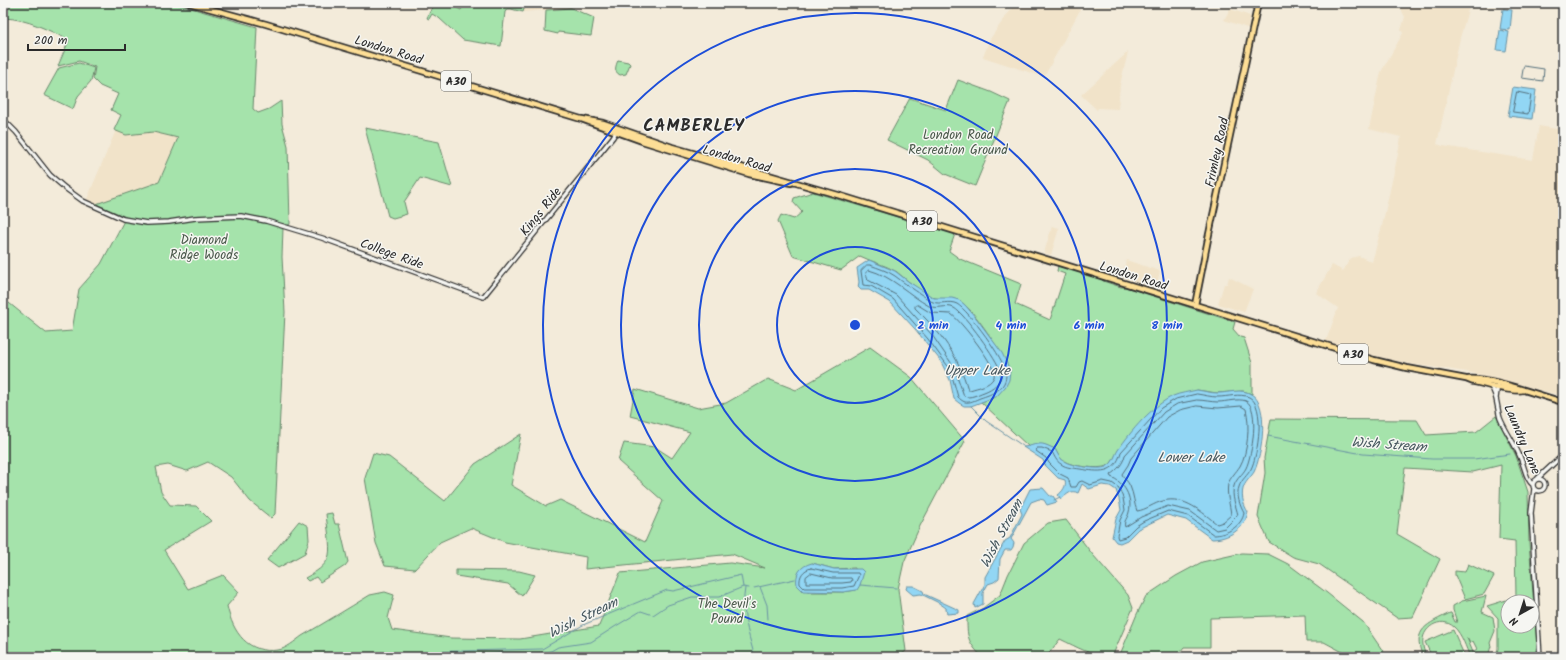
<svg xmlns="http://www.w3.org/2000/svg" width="1566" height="660" font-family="Kalam,sans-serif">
	<rect width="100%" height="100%" fill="#f3ebda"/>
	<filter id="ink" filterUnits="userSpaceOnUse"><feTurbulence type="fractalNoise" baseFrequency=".025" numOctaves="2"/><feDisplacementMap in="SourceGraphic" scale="8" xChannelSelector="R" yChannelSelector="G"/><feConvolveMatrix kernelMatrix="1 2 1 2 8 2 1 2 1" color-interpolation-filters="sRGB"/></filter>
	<g filter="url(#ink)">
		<!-- built -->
		<path fill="#f1e3c9" d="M526,3H571V8L523,12Z
			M1015,3H1071L1080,10L1044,77L983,57L990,39Z
			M1386,3H1470L1460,38L1437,144L1443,146L1533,160L1539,126L1563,130V396L1468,372L1416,365L1379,358L1326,341L1338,308L1316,293L1332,265L1343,271L1351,258L1359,256L1372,262L1382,226L1398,154L1401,137L1369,129L1381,72L1403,33L1401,30L1405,17L1401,9Z
			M1230,9L1253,17L1250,29L1224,20Z
			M1128,52L1120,85L1118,109L1098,108L1097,110L1081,95Z
			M116,130L126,135L153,132L178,138L159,182L96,204L87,199Z
			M1052,226L1059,228L1051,255L1044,253Z
			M1126,260L1160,271L1156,288L1122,278Z
			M1229,277L1253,289L1244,312L1218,304L1224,284H1227Z"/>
		<!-- green -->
		<path fill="#a5e3ab" stroke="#68876b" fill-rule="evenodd" d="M3,3H173L257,27L253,109L258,113L269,109L281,101L282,124L288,146L290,224L283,228L282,257L285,312L275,514L271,518L250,501L231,477L208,462L187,471L168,465L156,467L161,492L170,505L196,506L211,521L164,550L188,589L223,575L239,592L227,606C233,633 248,654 278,650C286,649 295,641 302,636C324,623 347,609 370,595L385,592L394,595L388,618L392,630L451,638L520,639L599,626L620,573L730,563L765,568L732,554L585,569L586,557L505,542L471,528L440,542L415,569L385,566L376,543L365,478L373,453L389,457L445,501L475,464L521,434L511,485L546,506L560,500L645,542L663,501L618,461L624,443L655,447L672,458L690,432L630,416L635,389L698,408L726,403L768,379L796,390L870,347L911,377L965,441L920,526L904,562L898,589L906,651L898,657H3V302L4,299L46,333L72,331L79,289L101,264L126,217L96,204L159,182L178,138L153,132L126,135L114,130L121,115L111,110L118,94L100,86L93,79L95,67L79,61L58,66L69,40C48,30 28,19 4,18ZM812,563L834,569L855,568L856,590L843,592H808Z
			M434,3H447L461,10L465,3H526L523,12L511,9H507L505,12L501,46L463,40L439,18L432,14L429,19L427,18Z
			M571,8L594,18L591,36L558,32V34L545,31L546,10Z
			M618,60L628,62L630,64L626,74L620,75C613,71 616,66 618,60Z
			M79,63L94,68L91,81L78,96L73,109L44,95L59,68Z
			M958,80L991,92L1010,101L975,186L945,174L928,160L887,140L910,98L946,110Z
			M365,128L439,142L452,187L420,178L404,202L407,214L393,218L388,216Z
			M813,192L955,234L949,251L960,259L1021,284L1015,304L1050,320L1065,274L1057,271L1058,266L1101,279L1103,281L1121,287H1125L1235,322L1233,329L1240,337L1244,338L1252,363V394L1243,391L1217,393L1197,390L1121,447C1115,453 1115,462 1107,466C1099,470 1071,466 1064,461C1059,458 1058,454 1055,449C1043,444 1041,443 1029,447L981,402L993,398L1010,370C1001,353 975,309 959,301C952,297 942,300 935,298C927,297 904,278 897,272C886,265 872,262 860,256L841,270L793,256L778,221L781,215L794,219L802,212L793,202L794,198Z
			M1496,416L1516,456L1528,492L1529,543L1537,644L1535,657H1495L1498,649V618L1487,606L1516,597L1515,541L1499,539L1501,465L1473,472L1405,468L1397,534L1440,559L1413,617L1397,618L1319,564L1293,557L1269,542L1258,517L1265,473L1264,458L1271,419L1417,420L1426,435L1476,432ZM1508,602H1532V626H1508Z
			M332,513L335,524H339L348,562L345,566L320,582L316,577L308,581L305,578C314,573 327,566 329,555C331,546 327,525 326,514Z
			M1066,520L1093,555L1128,595L1133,608L1112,657C1093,657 1077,647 1060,639L1046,657H982C967,641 967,637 967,616L983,608L1000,595L1008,575L1024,543L1048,523Z
			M299,521L308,526L309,540L305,553L278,568L267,560Z
			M1242,553L1268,554L1288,564L1327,593L1363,622L1387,657H1352L1324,642H1306L1305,615L1210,618V647H1184L1176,657H1119L1137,614L1146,596L1176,576L1202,562Z
			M1468,564L1494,576L1484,594L1465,599L1455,575V571L1465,572Z
			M456,570L519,571L535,575L522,596L508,584L456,576Z
			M1486,596L1482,612L1493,617L1495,631L1490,643L1491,646L1488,656L1476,657L1474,651L1477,649L1473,641L1470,643L1467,638L1475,657H1470C1466,648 1462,634 1454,627C1441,615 1420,628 1423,645C1423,649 1425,653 1427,657H1423C1411,629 1428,624 1450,613H1451L1455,622H1457L1453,610V606L1462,601Z
			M1453,630L1465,657H1432L1425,642Z"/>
		<!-- water -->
		<path fill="#92d6f4" stroke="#6992a4" d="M1503,9L1512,10L1510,30L1500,29Z
			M1500,30L1509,32L1506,51L1497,50Z
			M1513,87L1536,90L1532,119L1508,116Z
			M869,260L895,271L909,282L934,298H952L959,300L965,305L977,319L1002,353L1010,370L1009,380L1006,386L997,396L971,406H964L959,403L954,399L950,380L940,360L915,329L890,302L869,290H861L858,287L859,282L857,268Z
			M1197,390C1204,391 1211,393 1218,393C1229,393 1241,388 1251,394C1270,404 1262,456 1254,472C1251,477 1244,483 1243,489C1241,497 1244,506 1248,512C1245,529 1228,539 1212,539L1186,520L1167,515L1138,529L1127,540L1120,543L1116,542L1112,537L1116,519L1121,510L1119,499L1116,490L1110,486L1102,485L1089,489L1082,484L1078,493C1071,489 1067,495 1061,499L1058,495C1062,492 1067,486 1065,480L1058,478L1045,465L1043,460L1023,447C1029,447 1033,444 1039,444C1044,443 1050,447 1055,449C1058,454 1059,458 1064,461C1070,466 1099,470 1106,467C1114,463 1114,456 1118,450C1131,431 1152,406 1173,396C1180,393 1189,392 1197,390Z
			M1043,488L1050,496H1053L1057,502L1047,505L1044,500L1039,499L1031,502L1011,539L1014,543L1013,547L1011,550H1005L1000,559L999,578L994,582L988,584L983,593V604L975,608L974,604L985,584V577L1005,541L1010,538L1022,514L1020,509L1030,489Z
			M812,563L834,569H861L864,572L860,585L857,590L843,592L803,591L797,585C795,574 800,566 812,563Z
			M907,586H913L923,591L924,594L959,610V613L947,614L946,608L939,603L921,594L913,595L906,589Z"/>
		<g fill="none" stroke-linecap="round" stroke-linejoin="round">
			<!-- shore -->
			<path stroke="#546f7b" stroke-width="1" d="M1524,66L1544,69L1543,81L1522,78Z
				M1517,92L1531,95L1528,114L1513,112Z
				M867,265H870C878,268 888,271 895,276C904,283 913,289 922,295C926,297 929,301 933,302C940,305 949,300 957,304C969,311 1005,360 1006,373C1007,389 992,394 980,398C975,400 970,403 965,402C962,401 960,399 958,397L950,369L928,339L893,299L871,286L863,285L861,271Z
				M869,270C892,276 909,295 929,306C937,310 946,304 954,308C965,314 997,359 1001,372C1003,382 992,389 984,392C978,394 970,399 964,396L954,367L932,335L896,295L868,280L866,273Z
				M918,305L931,313L951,314C960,320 998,367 994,377C990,386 978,387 970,390H968C959,356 940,332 915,308V306Z
				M1197,394C1204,395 1211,397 1218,397C1228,397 1239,393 1249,397C1266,405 1258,455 1251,469C1248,475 1241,480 1239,487C1236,495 1240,506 1244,513C1242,526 1226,535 1214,535L1188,516L1168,511L1144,521L1136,526L1125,537L1118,539L1117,536L1120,520L1125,510L1123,498L1119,488L1112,483L1103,481L1090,485L1082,481L1079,482L1076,487H1071L1068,478L1060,474L1049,463L1046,458L1036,451L1037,448H1042L1052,452C1055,457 1056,461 1061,464C1066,468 1074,468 1080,469C1099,472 1115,475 1121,452L1161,408L1176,399Z
				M1197,400C1204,400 1211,402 1218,402C1226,402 1238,398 1246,401C1260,408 1252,456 1246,468C1243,474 1236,479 1234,486C1231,496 1236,506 1238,515L1225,528L1216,530L1190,511L1168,506L1141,517L1125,527C1123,521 1128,518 1129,512C1133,498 1124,482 1111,477L1110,475C1118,469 1123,464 1125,455L1164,412L1177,404Z
				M1197,406L1218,408L1241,406L1246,409C1250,425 1248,452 1240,466C1236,472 1230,478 1228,484C1226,495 1230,504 1231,515L1223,522L1217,524C1203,513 1184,495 1163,501C1154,503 1146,510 1137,511C1134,504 1134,495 1130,486C1128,481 1123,478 1122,474L1128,465L1131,458L1167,417L1180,410Z
				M811,568L833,573H858L859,575L854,586L842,588H804L800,584C799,576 803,570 811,568Z
				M811,573L832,578H851L852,580L851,582L842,583H806V577Z"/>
			<!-- stream -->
			<path stroke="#6992a4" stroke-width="1" d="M971,406L986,421L1023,446
				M1268,436L1363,454L1432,459H1474L1510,454
				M1054,500L1060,497
				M860,585L896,588
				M760,587L767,605L768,619
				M745,588C741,609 748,633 754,654L753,657
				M754,588L795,579
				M414,657L427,652L542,649L583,625L667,590L673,591L741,575L743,587
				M470,657L500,653H539L551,651L558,647L591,642L616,626L641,611L653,615L668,605L692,597H719L743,587L749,588"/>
			<!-- minor casing -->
			<g stroke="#2b2b2b" stroke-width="6">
				<path id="minor" d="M3,119L16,132L50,175L65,188L83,201L123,219L147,223L169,222L195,218L241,216L266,221L322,238L483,297L613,137L617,130
					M1490,386C1497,392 1497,408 1500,418C1506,433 1517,446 1522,462C1525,469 1526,479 1532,484
					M1496,398L1498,383
					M1538,478L1563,455
					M1533 485a6 6 0 1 1 12 0a6 6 0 1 1-12 0Z
					M1534,489L1531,513L1540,657"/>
			</g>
			<!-- major casing -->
			<g stroke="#2b2b2b" stroke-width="8">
				<path id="major" d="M189,3L266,24L581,119L642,141L749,174L791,183
					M582,119L603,123L672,147L838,195L1374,360L1407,368L1466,379L1471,381C1483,384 1513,393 1523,390
					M1195,305L1208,239L1258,3
					M1468,379C1475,378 1483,380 1490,381C1515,386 1538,395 1563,402"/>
			</g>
			<!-- minor -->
			<use href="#minor" stroke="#f6f6f2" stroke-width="3.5"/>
			<!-- major -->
			<use href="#major" stroke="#fdde96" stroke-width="4.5"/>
		</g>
	</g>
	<!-- distance rings -->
	<g fill="none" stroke="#1d4ed8" stroke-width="2">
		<circle cx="855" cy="325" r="78"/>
		<circle cx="855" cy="325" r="156"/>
		<circle cx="855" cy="325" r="234"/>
		<circle cx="855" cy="325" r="312"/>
	</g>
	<g text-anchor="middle" stroke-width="3" stroke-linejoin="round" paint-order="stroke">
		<!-- shield labels -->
		<g fill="#f6f6f2" stroke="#686867" stroke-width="1">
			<rect x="441" y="71" width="30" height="20" rx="3"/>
			<rect x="907" y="211" width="30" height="20" rx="3"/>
			<rect x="1338" y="344" width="30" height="20" rx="3"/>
		</g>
		<g font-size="12" font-weight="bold" fill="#2b2b2b">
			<text x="456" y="85">A30</text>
			<text x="922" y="225">A30</text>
			<text x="1353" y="358">A30</text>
		</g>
		<!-- street labels -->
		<g font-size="13" fill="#2b2b2b" stroke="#f6f6f2">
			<text transform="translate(389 49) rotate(17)" y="5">London Road</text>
			<text transform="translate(1216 152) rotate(-78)" y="5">Frimley Road</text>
			<text transform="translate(737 158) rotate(16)" y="5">London Road</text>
			<text transform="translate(540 211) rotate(-51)" y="5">Kings Ride</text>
			<text transform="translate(392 253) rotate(20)" y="5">College Ride</text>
			<text transform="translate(1134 275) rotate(17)" y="5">London Road</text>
			<text transform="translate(1523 439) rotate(67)" y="5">Laundry Lane</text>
		</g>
		<!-- park labels -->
		<g font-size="13" fill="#4a594b" stroke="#f6f6f2">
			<text x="958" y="139">London Road<tspan x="958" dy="15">Recreation Ground</tspan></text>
			<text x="204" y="244">Diamond<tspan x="204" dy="15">Ridge Woods</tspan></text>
			<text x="727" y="608">The Devil's<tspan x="727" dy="15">Pound</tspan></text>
		</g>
		<!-- water labels -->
		<g font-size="14" font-style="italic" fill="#45565d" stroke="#f6f6f2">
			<text x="977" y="375">Upper Lake</text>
			<text transform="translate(1389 444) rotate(4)" y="5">Wish Stream</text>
			<text x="1191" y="462">Lower Lake</text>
			<text transform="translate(1001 533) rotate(-62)" y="5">Wish Stream</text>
			<text transform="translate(583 617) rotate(-26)" y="5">Wish Stream</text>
		</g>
		<!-- district labels -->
		<g font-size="17" font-weight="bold" letter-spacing="1" fill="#2b2b2b" stroke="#f6f6f2">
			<text x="694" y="131">CAMBERLEY</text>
		</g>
	</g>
	<circle cx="855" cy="325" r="6" fill="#1d4ed8" stroke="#f6f6f2" stroke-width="2"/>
	<g font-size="12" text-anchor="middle" font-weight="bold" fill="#1d4ed8" stroke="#f6f6f2" stroke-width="3" stroke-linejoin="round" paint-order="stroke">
		<text x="933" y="329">2 min</text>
		<text x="1011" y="329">4 min</text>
		<text x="1089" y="329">6 min</text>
		<text x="1167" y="329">8 min</text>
	</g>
	<!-- margin -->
	<rect width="1566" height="660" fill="none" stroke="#f6f6f2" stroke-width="16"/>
	<rect x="8" y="8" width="1550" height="644" fill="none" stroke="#2b2b2b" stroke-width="1.5" filter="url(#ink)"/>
	<!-- north arrow -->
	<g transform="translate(1520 614) rotate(219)"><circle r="19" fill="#f6f6f2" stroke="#a5a5a2"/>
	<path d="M0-3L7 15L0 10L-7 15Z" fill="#2b2b2b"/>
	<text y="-6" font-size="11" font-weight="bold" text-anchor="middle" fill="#2b2b2b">N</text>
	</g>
	<!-- scale -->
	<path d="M28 44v6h97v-6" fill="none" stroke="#2b2b2b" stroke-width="2"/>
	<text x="34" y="44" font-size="12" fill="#2b2b2b" stroke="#f6f6f2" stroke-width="3" paint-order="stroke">200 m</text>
</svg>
